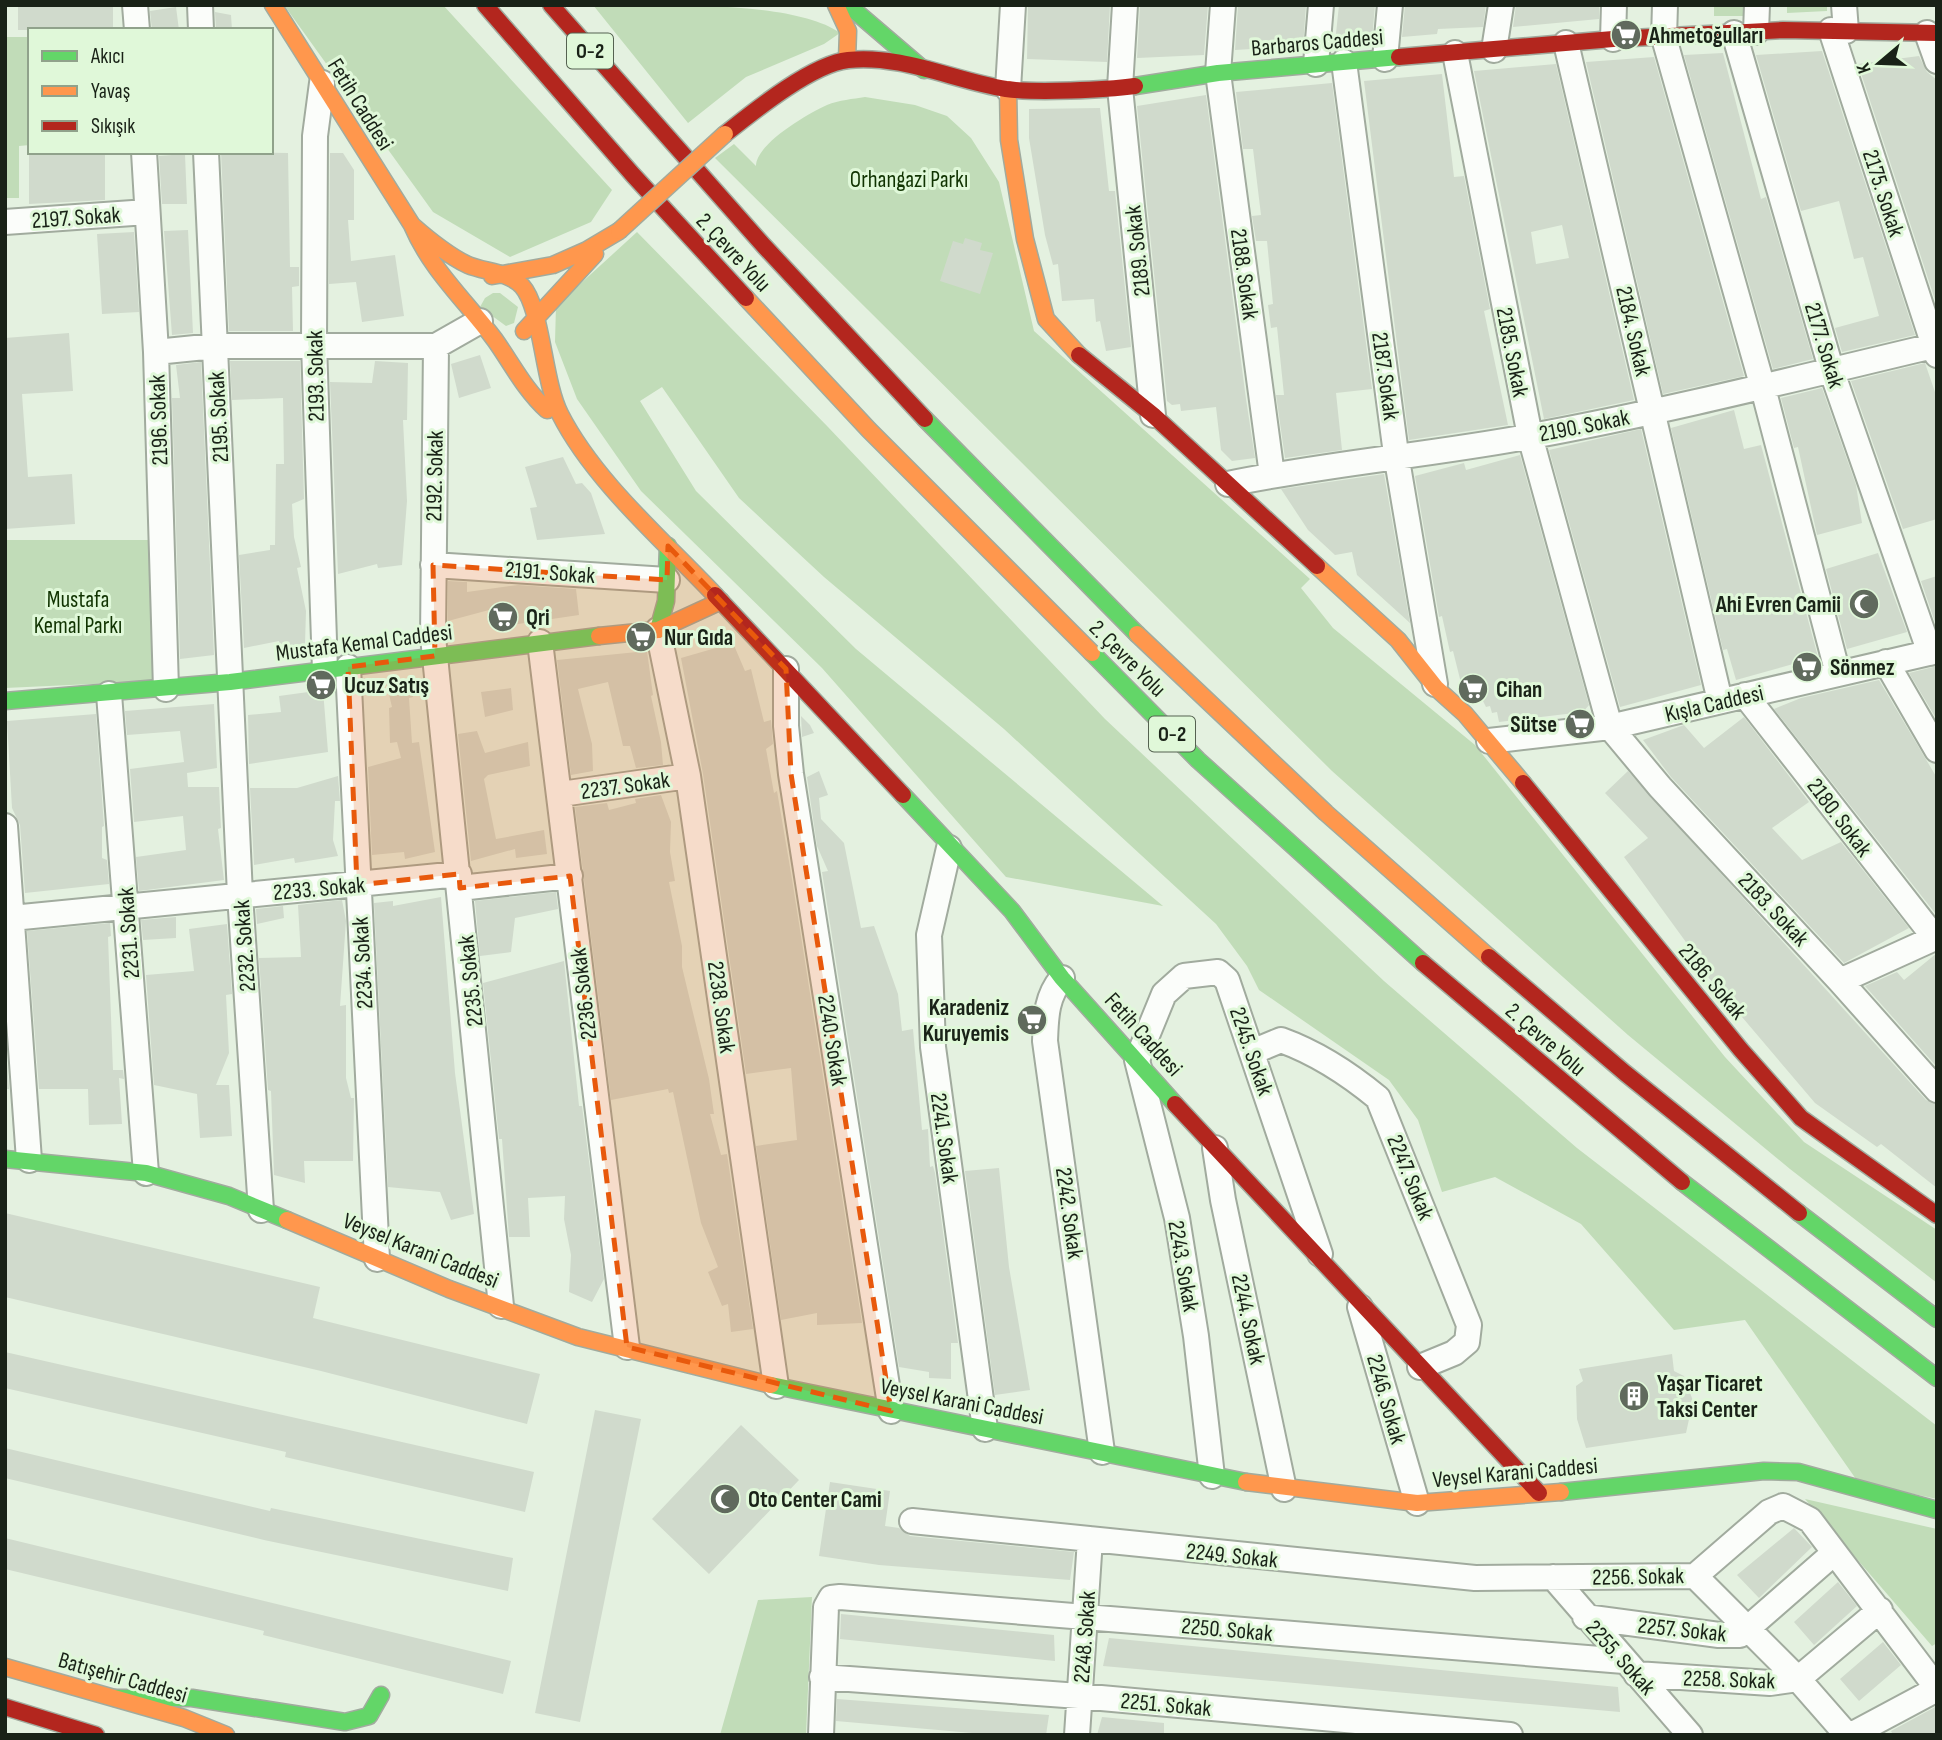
<svg xmlns="http://www.w3.org/2000/svg" width="1942" height="1740" font-family="'Sofia Sans Condensed',sans-serif">
	<rect width="100%" height="100%" fill="#e4f1e0"/>
	<!-- green -->
	<path fill="#c1dcb8" d="M284,5H443L612,190L591,222L510,257L433,212Z
		M593,5C656,5 794,0 840,33L824,44L746,77L688,123Z
		M1714,5H1748V16H1714Z
		M1787,5H1827V11L1787,13Z
		M5,37H30V145L19,146V198H5Z
		M865,97L915,105L947,116L971,138L999,182L1034,331L1310,579L1301,588L1333,628L1475,745L1725,1057L1804,1142L1937,1230V1283L1790,1169L1628,1035L1332,771L715,158L734,144L756,166C756,144 807,114 827,105C839,100 853,99 865,97Z
		M637,232L828,427L1105,719L1384,981L1577,1148L1937,1426V1499L1858,1482L1745,1320L1674,1330L1581,1224L1495,1177L1442,1192L1418,1120L1389,1080L1259,990L1247,966L1216,924L1004,729L824,577L739,498L662,387L640,401L696,491L856,649L1163,906L1006,877L822,668L641,491L577,399L555,342L556,306Z
		M493,293H500L518,307L514,323L506,326L480,307L485,298Z
		M5,540H153L158,681L5,688Z
		M1805,1499L1937,1529V1643L1932,1646Z
		M812,1597L806,1735H720L758,1600Z"/>
	<!-- building -->
	<path fill="#d0dacc" fill-rule="evenodd" d="M18,5H113V30H18Z
		M1028,5H1110L1107,62L1027,59Z
		M1140,5H1208L1204,55L1137,58Z
		M1238,5H1306L1303,46L1235,50Z
		M1339,5H1375L1372,40L1335,43Z
		M1405,5H1486L1483,27L1438,29L1437,34L1402,37Z
		M1516,5H1599V19L1513,27Z
		M176,7L179,30H152L150,11Z
		M215,12L231,15L232,30H216Z
		M1822,51L1915,335L1842,352L1835,328L1879,316L1863,257L1854,259L1839,201L1801,211L1756,55Z
		M1723,53L1761,199L1766,197L1813,359L1773,369L1684,55Z
		M1919,56L1927,72L1937,80V306L1858,64Z
		M1654,57L1744,376L1663,394L1586,62Z
		M1556,64L1634,400L1544,419L1474,71ZM1562,225L1569,258L1536,264L1531,232Z
		M1442,74L1454,177L1464,176L1490,309L1484,311L1508,425L1409,440L1364,81Z
		M1332,83L1372,389L1336,393L1342,450L1285,458L1276,395H1284L1277,327L1271,328L1268,305L1273,304L1267,241H1256L1252,216L1261,215L1253,149H1243L1236,92Z
		M1206,95L1246,399L1255,458L1232,461L1221,450L1216,407L1181,411L1180,404L1172,405L1167,401L1137,106Z
		M1100,108L1109,191H1115L1131,347L1106,351L1100,321L1096,322L1094,299L1062,301L1058,264L1053,265L1045,235L1029,138V109Z
		M221,152L288,153L290,267H299V286L292,287L293,331H229Z
		M330,153H343L354,170V220H348L351,261L395,255L404,316L362,322L356,282L329,284Z
		M29,154L105,155V200L29,204Z
		M185,154L187,204H162L159,156Z
		M188,230L193,333L172,335L164,231Z
		M134,232L139,312L102,314L97,234Z
		M965,238L982,243L980,250L993,253L980,294L940,281L953,241L963,244Z
		M69,333L73,391L22,394L28,477L72,474L75,524L5,529V338Z
		M480,355L491,388L459,398L451,364Z
		M230,361H300L304,499L292,504L294,537L301,567L297,568L306,611L305,644L280,651L279,641L244,648L239,555L270,550V545H275L276,464H284L283,398L232,400Z
		M375,361L408,363L407,420H403L407,501L402,565L378,568L377,564L338,574L330,382L372,383Z
		M201,362L214,655L180,659L172,398H180L176,365Z
		M1925,363L1937,398V519L1903,529L1851,381Z
		M1822,388L1856,485L1862,523L1817,535L1798,447L1794,448L1781,398Z
		M1734,410L1744,449L1761,445L1818,657L1736,680L1727,649L1723,650L1671,428Z
		M1641,429L1701,685L1620,707L1549,450Z
		M1520,455L1589,705L1583,712L1499,722L1497,712L1492,713L1490,706L1486,707L1482,699L1461,683L1453,651L1450,652L1442,616L1439,617L1415,476L1464,463L1466,470Z
		M563,457L576,484L582,483L591,493L605,534L537,540L530,508L537,507L525,467Z
		M1384,474L1410,623L1357,575L1352,552L1335,555L1308,530L1281,489Z
		M1878,553L1907,632L1847,649L1826,569Z
		M1937,576V625H1936L1921,581Z
		M448,581L467,582V592L518,585L576,589L579,615L491,628L489,610L448,621Z
		M733,643L745,671L751,669L764,722L771,720L773,744L766,749L774,793L777,791L792,879L862,1323L817,1325V1313L781,1320L756,1146L797,1140L791,1068L746,1074L703,774L681,658Z
		M647,651L653,695L651,696L661,742L663,765L636,768L630,746H623L608,682L578,689L592,744L593,771L571,775L557,660Z
		M1937,666V720L1909,673Z
		M412,679L413,697L409,698L412,743L419,742L435,852L405,859L404,852L372,855L368,767L401,758L397,742L390,743L389,708L392,707L386,682Z
		M1879,680L1937,778L1935,913L1774,709L1801,698Z
		M511,688L513,710L485,717L481,692Z
		M323,690L328,752L249,764L248,715L281,712L279,696Z
		M214,704L217,768L187,773L188,787H219L221,828L218,829L224,880L139,891L136,857L186,850L183,816L134,822L130,769L184,762L180,731L127,735L125,711Z
		M96,714L104,826L102,827V858L107,860L109,884L25,893L20,825L12,808L7,721Z
		M801,716L810,725L814,733L802,737Z
		M1744,717L1809,802L1772,828L1802,860L1841,842L1909,928L1844,963L1671,777L1643,740L1684,725L1704,748Z
		M477,731L485,753L528,742L530,766L488,775L484,779L496,839L544,830L547,854L516,858L515,849L471,861L458,734Z
		M819,771L828,795L819,798L821,819L844,843L861,928L874,926L898,994L902,1031L913,1029L922,1130L928,1129L930,1167L933,1166L935,1173L958,1343H951V1379L929,1378V1372L899,1367L822,872L828,871L817,846L807,777Z
		M1628,771L1926,1100L1937,1104V1188L1881,1144L1877,1147L1815,1103L1686,951L1691,949L1624,857L1648,838L1605,793Z
		M338,776L340,801H335L333,840L338,856L295,863L294,858L254,865L250,788H297Z
		M661,795L671,822L670,852L675,881L669,882L682,946V967L709,1079L714,1114H710L721,1155L727,1154L753,1329L731,1332L728,1304L722,1306L708,1272L718,1267L701,1223L673,1092L669,1093L668,1089L611,1100L575,807L607,803L609,810L636,803L635,799Z
		M556,892L558,909L515,918L511,952L480,956L475,901Z
		M441,897L455,1073L474,1214L451,1220L440,1192L388,1187L374,903L393,901V906Z
		M342,900L346,921L340,1006L346,1005V1078L351,1098H354L353,1161H304L305,1183L274,1175L271,1091L268,1090L259,958L301,957L298,905Z
		M283,906L284,918L257,924L256,909Z
		M176,917V938L143,940L141,920Z
		M110,923L111,936L108,937L113,1070H123L124,1079L119,1078L122,1124L89,1125L88,1089H39L27,931Z
		M227,924L232,994L226,995L229,1053L216,1085H229L232,1136L200,1138L197,1094L154,1085L146,975L194,971L189,929Z
		M1937,953V1067L1865,986L1897,972L1904,980Z
		M564,961L579,1106H582L604,1279L592,1302L569,1292L571,1255L564,1219L565,1196L528,1198L530,1237H509L502,1139H499L483,983Z
		M5,1037L9,1089H5Z
		M999,1168L1009,1267L1030,1390L995,1395L965,1171Z
		M5,1213L320,1287L313,1318L540,1374L527,1424L321,1371L5,1297Z
		M5,1352L534,1472L525,1512L285,1457L286,1452L5,1388Z
		M1672,1354L1674,1371L1684,1376L1693,1401L1686,1433L1586,1448L1577,1419L1576,1386L1583,1381L1579,1369Z
		M595,1410L641,1419L580,1722L535,1713Z
		M741,1425L799,1480L709,1574L652,1519Z
		M5,1448L270,1511L271,1508L513,1558L508,1591L264,1540L5,1478Z
		M830,1482L890,1491L885,1526L899,1528L910,1536L1074,1552L1070,1580L879,1565L819,1556Z
		M1794,1528L1812,1547L1759,1598L1737,1575Z
		M5,1538L511,1661L503,1694L263,1635L264,1631L5,1569Z
		M1838,1582L1857,1606L1814,1645L1794,1622Z
		M841,1614L1054,1635L1055,1661L840,1639Z
		M1109,1638L1618,1687L1620,1712L1103,1666Z
		M1883,1642L1901,1665L1859,1701L1840,1679Z
		M837,1699L1049,1715L1046,1735H995L836,1721Z
		M1937,1706V1735H1893L1891,1731Z
		M1102,1717L1164,1723V1735H1097Z"/>
	<g fill="none" stroke-linecap="round" stroke-linejoin="round">
		<!-- street casing -->
		<g stroke="#a1ab9e" stroke-width="28">
			<path id="street" d="M135,5L137,30
				M200,5L201,30
				M1125,5L1120,88L1153,415
				M1223,5L1218,73L1272,475
				M1665,5L1664,38L1763,388L1838,674
				M1844,5L1846,31
				M1831,30L1937,355
				M1756,32L1757,5
				M1734,33L1832,372L1930,653
				M1927,33L1937,61
				M1613,39L1614,5
				M1566,43L1720,701
				M1494,50L1501,5
				M1455,53L1530,436L1610,727L1660,787L1840,981L1937,1090
				M1385,59L1390,5
				M1344,62L1396,454L1435,684
				M1316,64L1321,5
				M322,83L315,136L314,344L325,670
				M1008,89L1013,5
				M144,152L156,352L166,689
				M206,152L240,895L261,1210
				M5,222L147,212
				M480,321L436,346L433,637L501,1306
				M156,352L215,346H436
				M1228,484C1329,463 1431,455 1532,436C1668,411 1802,377 1937,345
				M433,565L667,580
				M658,630L688,776L776,1386
				M540,642L627,1347
				M1886,662L1937,750
				M348,667L377,1259
				M786,669V726L791,774L891,1411
				M109,694L146,1173
				M1745,695L1935,938
				M1489,741L1610,727L1937,651
				M561,794L688,776
				M5,826L29,1160
				M949,848L929,935L933,1047L985,1429
				M460,888L570,876
				M12,918L459,874
				M1062,978C1046,997 1046,1017 1045,1041L1102,1452
				M1840,981L1937,937
				M1252,1052L1281,1040C1317,1053 1349,1074 1378,1098L1469,1325L1467,1342L1454,1353L1420,1367
				M1215,1148L1223,1200L1284,1489
				M1360,1307L1417,1503
				M1212,1476L1196,1336L1177,1218L1137,1060L1164,994L1184,976L1218,972L1227,980L1320,1254
				M912,1521L1475,1578L1695,1576L1769,1512L1783,1506L1810,1520L1937,1688
				M1695,1576L1798,1679L1847,1735
				M1553,1577L1690,1735
				M1585,1617L1719,1635H1740L1834,1553
				M1636,1674L1770,1683L1798,1679L1880,1610
				M822,1677L1079,1696L1510,1735
				M821,1735L826,1607L831,1598L840,1597L1624,1661
				M1077,1735L1090,1539
				M1851,1735L1937,1689"/>
		</g>
		<!-- fast casing -->
		<g stroke="#a1ab9e" stroke-width="19">
			<path id="fast" d="M848,5L924,70
				M1135,86L1218,73L1399,57
				M925,419L1137,634
				M658,630L666,601L668,546
				M1092,653L1198,760L1423,963
				M5,701L230,682L599,636
				M903,795L1012,911L1062,978L1175,1104
				M5,1159L146,1173L229,1196L287,1220
				M1682,1182L1937,1378
				M1799,1213L1937,1319
				M771,1385L1246,1482
				M1561,1492L1764,1471L1798,1472L1937,1510
				M115,1698H192L345,1722L369,1716L381,1695"/>
		</g>
		<!-- slow casing -->
		<g stroke="#a1ab9e" stroke-width="19">
			<path id="slow" d="M273,5L412,225C431,270 466,301 495,340C512,364 525,390 547,410
				M836,5L848,31L847,60
				M1008,89L1009,140L1025,239L1046,319L1079,355
				M412,225C429,240 447,255 468,265C485,272 509,272 522,286C542,308 543,381 560,414C594,481 663,540 715,595
				M492,276L553,265L587,250L619,231
				M746,298L869,430L1092,653
				M524,331L595,254
				M1317,566L1398,640L1436,688L1465,714L1523,783
				M1137,634L1326,813L1489,957
				M599,636L658,630L721,601
				M287,1220L449,1289L578,1337L771,1385
				M1246,1482L1417,1503L1561,1492
				M5,1667L184,1718L226,1735"/>
		</g>
		<!-- jam casing -->
		<g stroke="#a1ab9e" stroke-width="19">
			<path id="jam" d="M485,5L633,175L746,298
				M551,5L764,246L925,419
				M1399,57L1613,39L1783,30L1937,33
				M725,134C754,111 812,64 848,60C901,54 955,81 1006,89C1036,93 1105,90 1135,86
				M1079,355L1153,415L1317,566
				M715,595L903,795
				M1523,783L1741,1050L1801,1118L1937,1215
				M1489,957L1625,1073L1799,1213
				M1423,963L1682,1182
				M1175,1104L1539,1493
				M5,1707L96,1735"/>
		</g>
		<!-- street -->
		<use href="#street" stroke="#fbfdfa" stroke-width="24"/>
		<!-- fast -->
		<use href="#fast" stroke="#63d668" stroke-width="16"/>
		<!-- slow -->
		<use href="#slow" stroke="#ff974d" stroke-width="16"/>
		<!-- jam -->
		<use href="#jam" stroke="#b3261e" stroke-width="16"/>
		<!-- slow-bridge casing -->
		<g stroke="#a1ab9e" stroke-width="19" stroke-linecap="butt">
			<path id="slow-bridge" d="M619,231L725,134"/>
		</g>
		<!-- slow-bridge -->
		<use href="#slow-bridge" stroke="#ff974d" stroke-width="16"/>
	</g>
	<!-- marked area -->
	<path fill="#e8590c" fill-opacity="0.2" stroke="#e8590c" stroke-width="5" stroke-dasharray="14 9" stroke-linejoin="round" d="M668,546L786,669L791,774L891,1411L627,1347L570,876L460,888L459,874L357,885L348,667L435,656L433,565L667,580Z"/>
	<!-- icons -->
	<defs>
		<g id="supermarket-disc" transform="scale(1.575)"><circle r="9.5" fill="#606a5d" stroke="#e0f8d9"/><path d="M-6-5.5h2.5l.6 2H6L4.5 2H-2.5L-4.4-4H-6ZM-1.5 3.2a1.3 1.3 0 1 0 .1 0ZM3 3.2a1.3 1.3 0 1 0 .1 0Z" fill="#fff"/></g>
		<g id="mosque-disc" transform="scale(1.575)"><circle r="9.5" fill="#606a5d" stroke="#e0f8d9"/><path d="M3.5-4.9A6 6 0 1 0 3.5 4.9A5 5 0 1 1 3.5-4.9Z" fill="#fff"/></g>
		<g id="building-disc" transform="scale(1.575)"><circle r="9.5" fill="#606a5d" stroke="#e0f8d9"/><path d="M-4-6H4V6H1V3H-1V6H-4ZM-2.5-4.3h1.7v1.8h-1.7ZM.8-4.3h1.7v1.8H.8ZM-2.5-1h1.7V.8h-1.7ZM.8-1h1.7V.8H.8Z" fill="#fff"/></g>
	</defs>
	<g fill-rule="evenodd">
		<use href="#supermarket-disc" x="1626" y="35"/>
		<use href="#mosque-disc" x="1864" y="604"/>
		<use href="#supermarket-disc" x="503" y="617"/>
		<use href="#supermarket-disc" x="641" y="637"/>
		<use href="#supermarket-disc" x="1807" y="667"/>
		<use href="#supermarket-disc" x="321" y="685"/>
		<use href="#supermarket-disc" x="1473" y="689"/>
		<use href="#supermarket-disc" x="1580" y="724"/>
		<use href="#supermarket-disc" x="1032" y="1020"/>
		<use href="#building-disc" x="1634" y="1396"/>
		<use href="#mosque-disc" x="725" y="1499"/>
	</g>
	<g text-anchor="middle" stroke-width="6" stroke-linejoin="round" paint-order="stroke">
		<!-- shield labels -->
		<g fill="#e0f8d9" stroke="#556251" stroke-width="2">
			<rect x="567" y="33.5" width="46" height="35" rx="5"/>
			<rect x="1149" y="716.5" width="46" height="35" rx="5"/>
		</g>
		<g font-size="21" font-weight="bold" fill="#192217">
			<text x="590" y="58">O-2</text>
			<text x="1172" y="741">O-2</text>
		</g>
		<!-- poi labels -->
		<g font-size="23" font-weight="bold" fill="#192217" stroke="#e0f8d9" text-anchor="start">
			<text x="1649" y="43">Ahmetoğulları</text>
			<text x="1841" y="612" text-anchor="end">Ahi Evren Camii</text>
			<text x="526" y="625">Qri</text>
			<text x="664" y="645">Nur Gıda</text>
			<text x="1830" y="675">Sönmez</text>
			<text x="344" y="693">Ucuz Satış</text>
			<text x="1496" y="697">Cihan</text>
			<text x="1557" y="732" text-anchor="end">Sütse</text>
			<text x="1009" y="1015" text-anchor="end">Karadeniz<tspan x="1009" dy="26">Kuruyemis</tspan></text>
			<text x="1657" y="1391">Yaşar Ticaret<tspan x="1657" dy="26">Taksi Center</tspan></text>
			<text x="748" y="1507">Oto Center Cami</text>
		</g>
		<!-- street labels -->
		<g font-size="23" fill="#192217" stroke="#e0f8d9">
			<text transform="translate(1317 42) rotate(-5)" y="8">Barbaros Caddesi</text>
			<text transform="translate(361 104) rotate(58)" y="8">Fetih Caddesi</text>
			<text transform="translate(1884 193) rotate(72)" y="8">2175. Sokak</text>
			<text transform="translate(76 217) rotate(-4)" y="8">2197. Sokak</text>
			<text transform="translate(1137 251) rotate(-96)" y="8">2189. Sokak</text>
			<text transform="translate(734 252) rotate(47)" y="8">2. Çevre Yolu</text>
			<text transform="translate(1245 274) rotate(82)" y="8">2188. Sokak</text>
			<text transform="translate(1634 331) rotate(77)" y="8">2184. Sokak</text>
			<text transform="translate(1825 345) rotate(73)" y="8">2177. Sokak</text>
			<text transform="translate(1513 352) rotate(79)" y="8">2185. Sokak</text>
			<text transform="translate(315 376) rotate(-91)" y="8">2193. Sokak</text>
			<text transform="translate(1386 376) rotate(82)" y="8">2187. Sokak</text>
			<text transform="translate(218 417) rotate(-93)" y="8">2195. Sokak</text>
			<text transform="translate(158 420) rotate(-92)" y="8">2196. Sokak</text>
			<text transform="translate(1584 425) rotate(-11)" y="8">2190. Sokak</text>
			<text transform="translate(434 476) rotate(-89)" y="8">2192. Sokak</text>
			<text transform="translate(550 572) rotate(4)" y="8">2191. Sokak</text>
			<text transform="translate(364 642) rotate(-7)" y="8">Mustafa Kemal Caddesi</text>
			<text transform="translate(1128 658) rotate(45)" y="8">2. Çevre Yolu</text>
			<text transform="translate(1714 703) rotate(-13)" y="8">Kışla Caddesi</text>
			<text transform="translate(625 785) rotate(-8)" y="8">2237. Sokak</text>
			<text transform="translate(1840 817) rotate(53)" y="8">2180. Sokak</text>
			<text transform="translate(319 888) rotate(-5)" y="8">2233. Sokak</text>
			<text transform="translate(1774 909) rotate(47)" y="8">2183. Sokak</text>
			<text transform="translate(128 933) rotate(-94)" y="8">2231. Sokak</text>
			<text transform="translate(244 946) rotate(-94)" y="8">2232. Sokak</text>
			<text transform="translate(362 963) rotate(-93)" y="8">2234. Sokak</text>
			<text transform="translate(470 981) rotate(-96)" y="8">2235. Sokak</text>
			<text transform="translate(1713 981) rotate(50)" y="8">2186. Sokak</text>
			<text transform="translate(583 994) rotate(-97)" y="8">2236. Sokak</text>
			<text transform="translate(722 1007) rotate(82)" y="8">2238. Sokak</text>
			<text transform="translate(1144 1034) rotate(48)" y="8">Fetih Caddesi</text>
			<text transform="translate(1546 1039) rotate(41)" y="8">2. Çevre Yolu</text>
			<text transform="translate(833 1040) rotate(81)" y="8">2240. Sokak</text>
			<text transform="translate(1252 1051) rotate(71)" y="8">2245. Sokak</text>
			<text transform="translate(945 1138) rotate(82)" y="8">2241. Sokak</text>
			<text transform="translate(1411 1177) rotate(68)" y="8">2247. Sokak</text>
			<text transform="translate(1070 1213) rotate(82)" y="8">2242. Sokak</text>
			<text transform="translate(421 1250) rotate(22)" y="8">Veysel Karani Caddesi</text>
			<text transform="translate(1184 1266) rotate(80)" y="8">2243. Sokak</text>
			<text transform="translate(1249 1319) rotate(78)" y="8">2244. Sokak</text>
			<text transform="translate(1387 1399) rotate(74)" y="8">2246. Sokak</text>
			<text transform="translate(962 1401) rotate(11)" y="8">Veysel Karani Caddesi</text>
			<text transform="translate(1515 1472) rotate(-5)" y="8">Veysel Karani Caddesi</text>
			<text transform="translate(1232 1555) rotate(6)" y="8">2249. Sokak</text>
			<text transform="translate(1638 1576) rotate(-1)" y="8">2256. Sokak</text>
			<text transform="translate(1227 1629) rotate(5)" y="8">2250. Sokak</text>
			<text transform="translate(1682 1629) rotate(6)" y="8">2257. Sokak</text>
			<text transform="translate(1084 1637) rotate(-86)" y="8">2248. Sokak</text>
			<text transform="translate(1621 1657) rotate(48)" y="8">2255. Sokak</text>
			<text transform="translate(123 1677) rotate(16)" y="8">Batışehir Caddesi</text>
			<text transform="translate(1729 1679) rotate(2)" y="8">2258. Sokak</text>
			<text transform="translate(1166 1704) rotate(5)" y="8">2251. Sokak</text>
		</g>
		<!-- park labels -->
		<g font-size="23" fill="#103301" stroke="#e0f8d9">
			<text x="909" y="187">Orhangazi Parkı</text>
			<text x="78" y="607">Mustafa<tspan x="78" dy="26">Kemal Parkı</tspan></text>
		</g>
	</g>
	<!-- border -->
	<rect width="1942" height="1740" fill="none" stroke="#192217" stroke-width="14"/>
	<!-- legend -->
	<rect x="28" y="28" width="245" height="126" fill="#e0f8d9" stroke="#90a28b" stroke-width="2"/>
	<rect x="42" y="51" width="35" height="10" fill="#63d668" stroke="#90a28b" stroke-width="2"/>
	<text x="91" y="63" font-size="21" fill="#192217">Akıcı</text>
	<rect x="42" y="86" width="35" height="10" fill="#ff974d" stroke="#90a28b" stroke-width="2"/>
	<text x="91" y="98" font-size="21" fill="#192217">Yavaş</text>
	<rect x="42" y="121" width="35" height="10" fill="#b3261e" stroke="#90a28b" stroke-width="2"/>
	<text x="91" y="133" font-size="21" fill="#192217">Sıkışık</text>
	<!-- north arrow -->
	<g transform="translate(1879 63) rotate(251)" stroke="#e0f8d9" stroke-width="5" paint-order="stroke">
	<path d="M0-5L12 26L0 18L-12 26Z" fill="#192217"/>
	<text y="-10" font-size="19" font-weight="bold" text-anchor="middle" fill="#192217">K</text>
	</g>
</svg>
